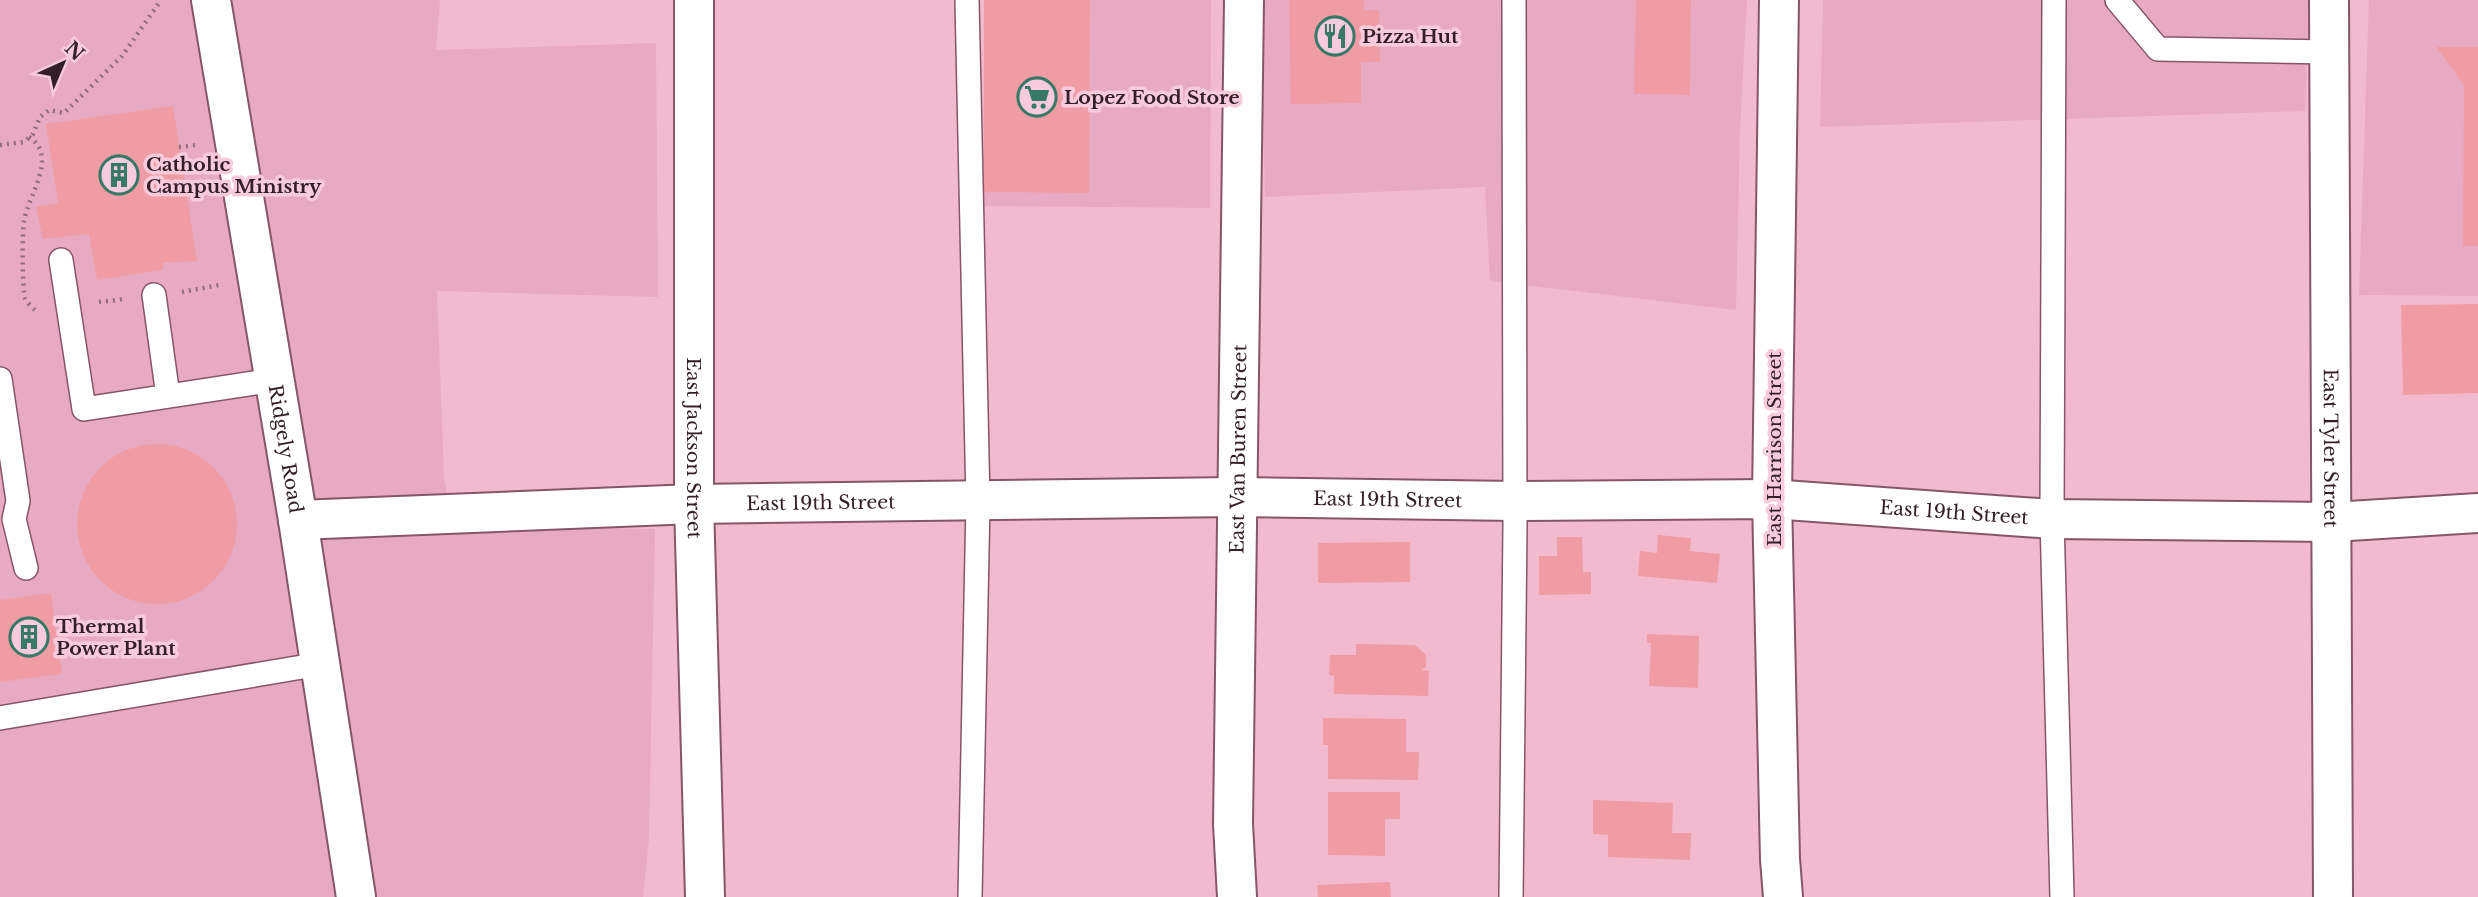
<svg xmlns="http://www.w3.org/2000/svg" width="2478" height="897" font-family="'Libre Baskerville',serif">
	<rect width="100%" height="100%" fill="#f2bacf"/>
	<!-- built -->
	<path fill="#e7aac2" d="M0,0H440L436,50L656,43L658,297L437,291L444,477L453,526L655,529L649,838L643,897H0Z
		M984,0H1211L1210,208L983,206Z
		M1260,0H1747L1740,129L1736,310L1490,281L1485,187L1265,197Z
		M1823,0H2309L2305,111L1820,127Z
		M2369,0H2478V296L2359,295Z"/>
	<!-- building -->
	<path fill="#f09ca4" d="M984,0H1090L1089,193L984,192Z
		M1289,0H1364V10H1379L1380,62H1361V103L1291,104Z
		M1636,0H1691L1690,95L1634,94Z
		M2436,47H2478V246H2463L2464,85Z
		M173,106L197,261L163,263V270L97,280L89,234L43,239L36,207L58,203L46,124Z
		M2478,304V393L2403,395L2401,305Z
		M77 524a80 80 0 1 1 160 0a80 80 0 1 1-160 0Z
		M1658,535L1691,538L1690,551L1720,554L1717,583L1638,576L1640,551L1657,553Z
		M1557,537H1582L1583,572H1591V594L1539,595V556H1557Z
		M1410,542V582L1318,583V543Z
		M51,593L62,674L0,682V600Z
		M1647,634L1699,636L1698,688L1649,686L1651,643H1647Z
		M1356,644L1415,645L1426,655V667L1421,670L1429,671L1428,696L1334,694V676L1329,675L1330,655H1356Z
		M1323,718L1406,719V752H1419L1418,780L1328,779V745H1323Z
		M1328,792H1400V819H1385V856L1328,855Z
		M1593,800L1673,803L1672,833H1691L1690,860L1608,857V835L1593,834Z
		M1390,882L1391,897H1318L1317,885Z"/>
	<g fill="none" stroke-linecap="round" stroke-linejoin="round">
		<!-- service casing -->
		<g stroke="#855568" stroke-width="26">
			<path id="service" d="M967,0L978,502L970,897
				M2054,0L2052,519L2062,897
				M2117,0L2158,49L2330,52
				M61,260L84,409L274,380
				M154,295L168,396
				M0,379L18,501L14,519L26,568
				M0,718L320,664
				M1511,897L1515,525L1514,0"/>
		</g>
		<!-- minor casing -->
		<g stroke="#855568" stroke-width="42">
			<g id="minor">
				<path d="M1779,0L1772,499L1780,859L1783,897"/>
				<path id="s1" d="M298,520L694,504L1236,497L1515,501L1772,499L2052,519L2333,522L2478,513"/>
				<path id="s2" d="M1237,897L1233,824L1244,0"/>
			</g>
		</g>
		<!-- tertiary casing -->
		<g stroke="#855568" stroke-width="42">
			<g id="tertiary">
				<path id="s3" d="M211,0L298,520L356,897"/>
				<path id="s4" d="M2329,0L2333,897"/>
			</g>
		</g>
		<!-- secondary casing -->
		<g stroke="#855568" stroke-width="42">
			<g id="secondary">
				<path id="s5" d="M694,0V504L705,897"/>
			</g>
		</g>
		<!-- path -->
		<path stroke="#936d7c" stroke-width="4.5" stroke-dasharray="2 5" stroke-linecap="butt" d="M29,137C59,156 28,196 24,221C22,232 22,288 25,298C26,302 32,307 35,310H38
			M0,145L24,142L33,134L40,117L49,110L64,113L122,56L161,0
			M179,147L196,145
			M182,292L219,285
			M99,302L125,299"/>
		<!-- service -->
		<use href="#service" stroke="#fff" stroke-width="23"/>
		<!-- minor -->
		<use href="#minor" stroke="#fff" stroke-width="38"/>
		<!-- tertiary -->
		<use href="#tertiary" stroke="#fff" stroke-width="38"/>
		<!-- secondary -->
		<use href="#secondary" stroke="#fff" stroke-width="38"/>
	</g>
	<!-- icons -->
	<defs>
		<g id="restaurant-ring" transform="scale(2.0125)"><circle r="9.5" fill="#f8cbdc" stroke="#377867" stroke-width="1.5"/><path d="M-5-6h1v4h1v-4h1v4h1v-4h1v5L-1.5 .5V6h-2V.5L-5-1ZM5-6V6H3V1.5H1.5Q1.5-4 5-6Z" fill="#377867"/></g>
		<g id="supermarket-ring" transform="scale(2.0125)"><circle r="9.5" fill="#f8cbdc" stroke="#377867" stroke-width="1.5"/><path d="M-6-5.5h2.5l.6 2H6L4.5 2H-2.5L-4.4-4H-6ZM-1.5 3.2a1.3 1.3 0 1 0 .1 0ZM3 3.2a1.3 1.3 0 1 0 .1 0Z" fill="#377867"/></g>
		<g id="building-ring" transform="scale(2.0125)"><circle r="9.5" fill="#f8cbdc" stroke="#377867" stroke-width="1.5"/><path d="M-4-6H4V6H1V3H-1V6H-4ZM-2.5-4.3h1.7v1.8h-1.7ZM.8-4.3h1.7v1.8H.8ZM-2.5-1h1.7V.8h-1.7ZM.8-1h1.7V.8H.8Z" fill="#377867"/></g>
	</defs>
	<g fill-rule="evenodd">
		<use href="#restaurant-ring" x="1335" y="36"/>
		<use href="#supermarket-ring" x="1037" y="97"/>
		<use href="#building-ring" x="119" y="175"/>
		<use href="#building-ring" x="29" y="637"/>
	</g>
	<g text-anchor="middle" stroke-width="7" stroke-linejoin="round" paint-order="stroke">
		<!-- poi labels -->
		<g font-size="19" font-weight="bold" fill="#341f28" stroke="#f8cbdc" text-anchor="start">
			<text x="1362" y="43">Pizza Hut</text>
			<text x="1064" y="104">Lopez Food Store</text>
			<text x="146" y="171">Catholic<tspan x="146" dy="22">Campus Ministry</tspan></text>
			<text x="56" y="633">Thermal<tspan x="56" dy="22">Power Plant</tspan></text>
		</g>
		<!-- street labels -->
		<g font-size="19" fill="#341f28" stroke="#f8cbdc">
			<text dy="7" stroke="none"><textPath href="#s3" startOffset="455">Ridgely Road</textPath></text>
			<text dy="7" stroke="none"><textPath href="#s4" startOffset="448">East Tyler Street</textPath></text>
			<text dy="7" stroke="none"><textPath href="#s5" startOffset="448">East Jackson Street</textPath></text>
			<text dy="7" stroke="none"><textPath href="#s2" startOffset="448">East Van Buren Street</textPath></text>
			<text transform="translate(1774 449) rotate(-90)" y="7">East Harrison Street</text>
			<text dy="7" stroke="none"><textPath href="#s1" startOffset="1090">East 19th Street</textPath></text>
			<text dy="7" stroke="none"><textPath href="#s1" startOffset="523">East 19th Street</textPath></text>
			<text dy="7" stroke="none"><textPath href="#s1" startOffset="1657">East 19th Street</textPath></text>
		</g>
	</g>
	<!-- north arrow -->
	<g transform="translate(63 63) rotate(44)" stroke="#f8cbdc" stroke-width="5" paint-order="stroke">
	<path d="M0-5L12 26L0 18L-12 26Z" fill="#341f28"/>
	<text y="-10" font-size="19" font-weight="bold" text-anchor="middle" fill="#341f28">N</text>
	</g>
</svg>
